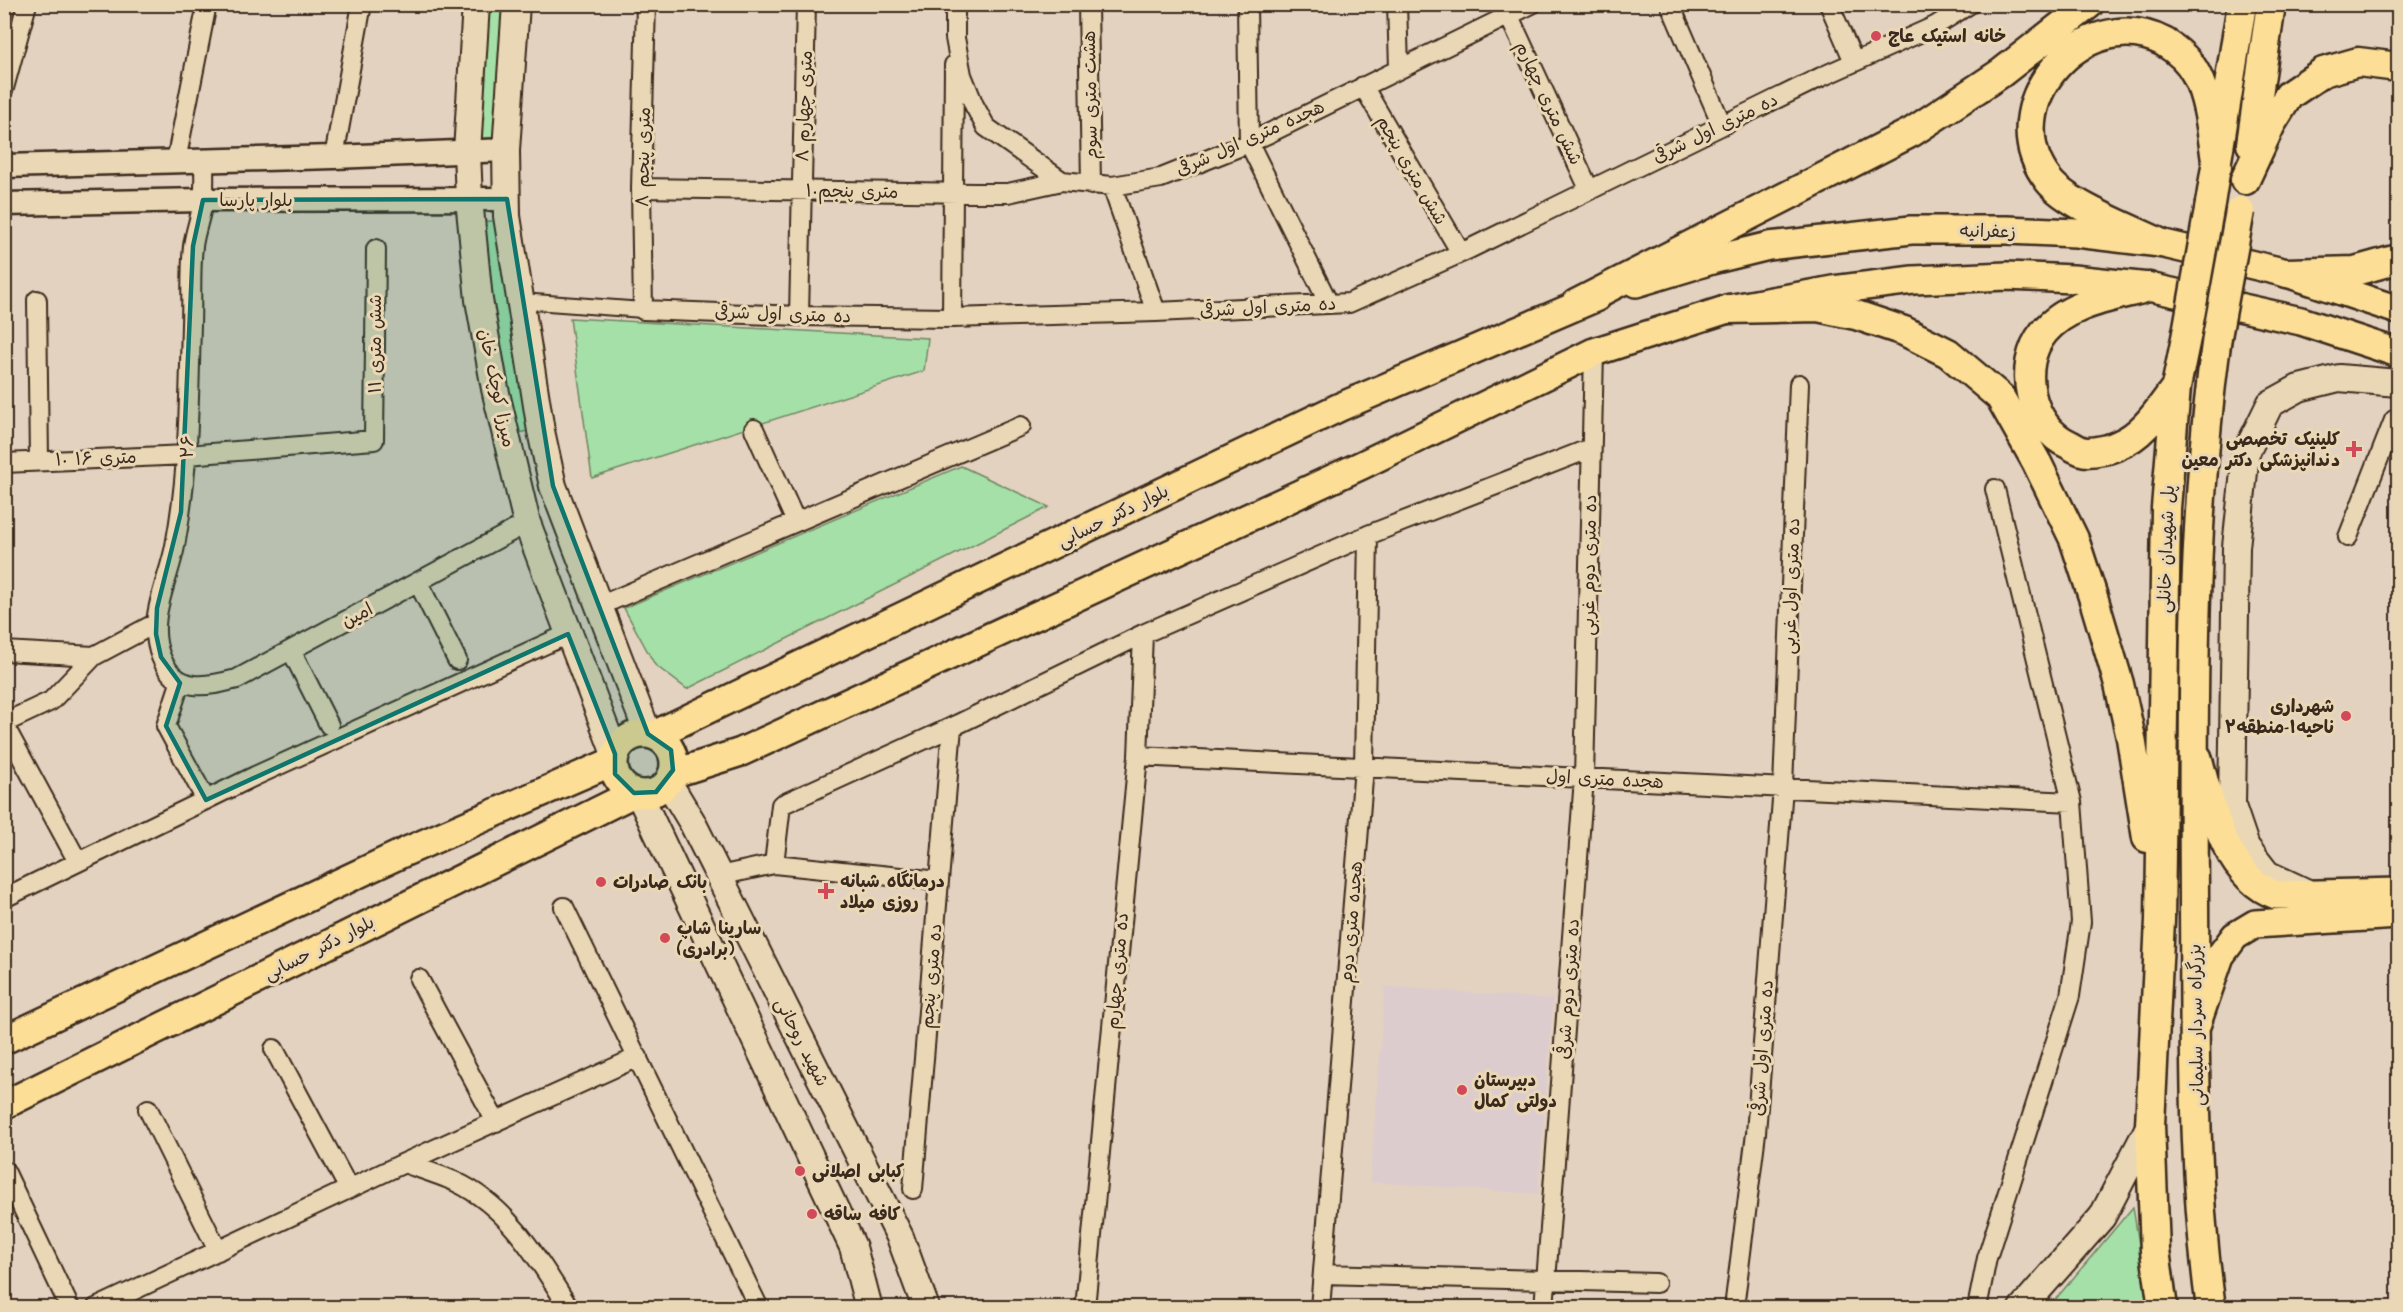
<svg xmlns="http://www.w3.org/2000/svg" width="2403" height="1312" font-family="'Architects Daughter','Playpen Sans Arabic',sans-serif">
	<rect width="100%" height="100%" fill="#e4d2c0"/>
	<filter id="ink" filterUnits="userSpaceOnUse"><feTurbulence type="fractalNoise" baseFrequency=".0167" numOctaves="2"/><feDisplacementMap in="SourceGraphic" scale="12" xChannelSelector="R" yChannelSelector="G"/><feConvolveMatrix kernelMatrix="1 2 1 2 8 2 1 2 1" color-interpolation-filters="sRGB"/></filter>
	<g filter="url(#ink)">
		<!-- built -->
		<path fill="#dcccce" d="M1385,986L1553,999L1538,1194L1370,1182Z"/>
		<!-- green -->
		<path fill="#a4e0a7" stroke="#708562" stroke-width="1.5" d="M486,5H517L506,142L474,145Z
			M508,220L541,428L514,434L477,222Z
			M570,318L928,338L924,371L592,478Z
			M961,466L1049,507L687,689L655,665L624,608Z
			M2133,1207L2149,1307H2049Z"/>
		<g fill="none" stroke-linecap="round" stroke-linejoin="round">
			<!-- pedestrian casing -->
			<g stroke="#3b2a1e" stroke-width="18">
				<path id="pedestrian" d="M521,301L643,310"/>
			</g>
			<!-- minor casing -->
			<g stroke="#3b2a1e" stroke-width="22">
				<path id="minor" d="M646,4L641,188L643,310L799,316L952,318L1156,312L1349,303L1461,253L1821,77L1935,26L1970,4
					M955,4V38L962,75L974,105L986,127L1062,181L1112,186L1161,178L1249,143L1532,4
					M1088,4L1091,185
					M1247,4L1249,143L1329,304
					M1397,4L1399,68
					M1670,4L1722,125
					M1829,4L1854,62
					M1509,16L1589,189
					M1363,86L1461,253
					M4,88L27,4
					M334,157L362,4
					M204,160C204,174 205,188 203,201C201,216 195,231 193,246C190,271 192,298 191,324C189,398 189,472 175,546C168,583 146,620 161,657C176,694 206,687 237,679L527,523
					M176,161L207,4
					M1112,186L1156,312
					M641,188L975,193H1008L1062,181
					M37,300L39,460
					M799,316L806,4
					M952,318L954,65
					M754,429L796,522
					M4,463L187,455L374,440L376,249
					M2348,537L2394,420L2398,417
					M418,582L457,660
					M599,606L1021,426
					M291,650L329,725
					M4,651L94,656
					M180,683L166,726L206,800
					M4,723L51,701L94,656L156,623
					M4,725L78,862
					M1138,756L2072,802
					M774,864L781,805L952,727L1143,634L1368,535L1591,448
					M719,876L774,864L939,881
					M4,898L255,776L568,634
					M564,907L759,1308
					M419,979L496,1122
					M274,1049L349,1189
					M148,1109L218,1251
					M404,1163L638,1057
					M5,1171L70,1308
					M913,1189L952,727
					M1323,1274L1656,1283
					M96,1308L404,1163C421,1169 440,1175 456,1182C509,1207 539,1260 569,1308
					M1085,1308L1138,756L1143,634
					M1320,1308L1364,767L1368,535
					M1544,1308L1584,778L1594,352
					M1734,1308L1756,1133L1783,787L1799,384
					M1977,1308L1987,1258L2070,996L2081,922L2072,802L1995,489"/>
			</g>
			<!-- tertiary casing -->
			<g stroke="#3b2a1e" stroke-width="27">
				<path id="tertiary" d="M4,166L334,157L506,150
					M4,204L203,200L507,199"/>
			</g>
			<!-- secondary casing -->
			<g stroke="#3b2a1e" stroke-width="30">
				<path id="secondary" d="M476,4L467,152L469,199L479,300L495,389L527,523L615,754
					M516,4L506,150L507,216L541,431L553,486L648,734
					M668,782L692,822L900,1237L926,1308
					M639,794L853,1247L869,1308
					M2310,894L2267,874L2246,847L2232,806L2236,547L2246,453L2270,404L2299,388L2339,378L2398,383
					M2022,1308L2102,1217L2150,1125"/>
			</g>
			<!-- primary casing -->
			<g stroke="#3b2a1e" stroke-width="32">
				<path id="primary" d="M1636,283L1712,260L1769,246L1911,230H2007L2076,233L2160,243L2287,273L2398,310
					M614 764a30 30 0 1 1 60 0a30 30 0 1 1-60 0Z
					M654,735L1340,407L1597,297
					M2198,758C2211,805 2225,877 2276,895L2398,892
					M672,774L741,752L1362,465L1594,352L1728,309L1833,290L1913,280L2007,276L2073,279L2149,287L2301,321L2398,353
					M2197,1023L2220,956L2235,936L2255,924L2398,915
					M4,1040L407,851L614,761
					M4,1105L634,793"/>
			</g>
			<!-- trunk casing -->
			<g stroke="#3b2a1e" stroke-width="33">
				<path id="trunk" d="M2251,144L2271,4
					M2245,180L2271,124L2289,95L2323,72L2358,62L2398,67
					M2210,204L2242,4
					M2160,243C2131,229 2068,205 2049,181C1990,107 2085,0 2164,42C2177,50 2189,60 2196,74C2210,102 2212,136 2217,167
					M2287,273L2355,271L2398,259
					M2149,287C2114,297 2068,303 2044,332C2016,366 2029,427 2070,445C2075,448 2082,452 2087,452C2096,452 2111,449 2118,445C2144,435 2160,408 2176,387
					M1576,304L1912,132L2001,73L2089,4
					M1728,309L1818,307L1856,315L1904,331L1948,353L2000,397L2037,463L2074,539L2094,600L2119,684L2131,738L2147,838
					M2163,1308L2155,1251L2150,1125L2160,920L2166,508L2176,387L2187,333
					M2211,1308C2192,1172 2195,1034 2194,898C2193,710 2191,523 2217,337"/>
			</g>
			<!-- pedestrian -->
			<use href="#pedestrian" stroke="#ead7b5" stroke-width="14"/>
			<!-- minor -->
			<use href="#minor" stroke="#ead7b5" stroke-width="18"/>
			<!-- tertiary -->
			<use href="#tertiary" stroke="#ead7b5" stroke-width="22"/>
			<!-- secondary -->
			<use href="#secondary" stroke="#ead7b5" stroke-width="26"/>
			<!-- primary -->
			<use href="#primary" stroke="#fcde96" stroke-width="27"/>
			<!-- trunk -->
			<use href="#trunk" stroke="#fcde96" stroke-width="28"/>
			<!-- trunk-bridge casing -->
			<g stroke="#3b2a1e" stroke-width="33" stroke-linecap="butt">
				<path id="trunk-bridge" d="M2187,333L2210,204
					M2217,337L2240,211"/>
			</g>
			<!-- trunk-bridge -->
			<use href="#trunk-bridge" stroke="#fcde96" stroke-width="28"/>
		</g>
	</g>
	<!-- marked area -->
	<path fill="#0f766e" fill-opacity="0.2" stroke="#0f766e" stroke-width="4.5" stroke-linejoin="round" d="M507,199L553,486L648,734L671,750L673,770L656,792L634,793L615,774V754L568,634L206,800L166,726L180,683L161,657L156,634L157,608L181,512L193,246L203,200Z"/>
	<!-- markers -->
	<g fill="#d1495b" stroke="#ead7b5" stroke-width="2">
		<circle cx="1876" cy="36" r="6"/>
		<path d="M2351 440h6v6h6v6h-6v6h-6v-6h-6v-6h6z"/>
		<circle cx="2346" cy="716" r="6"/>
		<circle cx="601" cy="882" r="6"/>
		<path d="M823 882h6v6h6v6h-6v6h-6v-6h-6v-6h6z"/>
		<circle cx="665" cy="938" r="6"/>
		<circle cx="1462" cy="1090" r="6"/>
		<circle cx="800" cy="1171" r="6"/>
		<circle cx="812" cy="1214" r="6"/>
	</g>
	<g text-anchor="middle" stroke-width="6" stroke-linejoin="round" paint-order="stroke">
		<!-- poi labels -->
		<g font-size="18" font-weight="bold" fill="#3b2a1e" stroke="#ead7b5" text-anchor="start">
			<text x="1888" y="42">خانه استیک عاج</text>
			<text x="2340" y="445" text-anchor="end">کلینیک تخصصی<tspan x="2340" dy="21">دندانپزشکی دکتر معین</tspan></text>
			<text x="2334" y="712" text-anchor="end">شهرداری<tspan x="2334" dy="21">ناحیه۱-منطقه۲</tspan></text>
			<text x="840" y="887">درمانگاه شبانه<tspan x="840" dy="21">روزی میلاد</tspan></text>
			<text x="613" y="888">بانک صادرات</text>
			<text x="677" y="934">سارینا شاپ<tspan x="677" dy="21">(برادری)</tspan></text>
			<text x="1474" y="1086">دبیرستان<tspan x="1474" dy="21">دولتی کمال</tspan></text>
			<text x="812" y="1177">کبابی اصلانی</text>
			<text x="824" y="1220">کافه ساقه</text>
		</g>
		<!-- street labels -->
		<g font-size="18" fill="#3b2a1e" stroke="#ead7b5">
			<text transform="translate(1090 95) rotate(-91)" y="6">هشت متری سوم</text>
			<text transform="translate(1549 103) rotate(65)" y="6">شش متری چهارم</text>
			<text transform="translate(804 106) rotate(-88)" y="6">۸ متری چهارم</text>
			<text transform="translate(1715 128) rotate(-26)" y="6">ده متری اول شرقی</text>
			<text transform="translate(1250 138) rotate(-24)" y="6">هجده متری اول شرقی</text>
			<text transform="translate(643 157) rotate(-89)" y="6">۸ متری پنجم</text>
			<text transform="translate(1412 170) rotate(60)" y="6">شش متری پنجم</text>
			<text transform="translate(852 191) rotate(1)" y="6">۱۰متری پنجم</text>
			<text x="256" y="206">بلوار پارسا</text>
			<text transform="translate(1988 231) rotate(1)" y="6">زعفرانیه</text>
			<text transform="translate(1268 307) rotate(-3)" y="6">ده متری اول شرقی</text>
			<text transform="translate(783 314) rotate(2)" y="6">ده متری اول شرقی</text>
			<text transform="translate(375 344) rotate(-90)" y="6">شش متری ۱۱</text>
			<text transform="translate(497 388) rotate(78)" y="6">میرزا کوچک خان</text>
			<text transform="translate(187 447) rotate(-87)" y="6">۲۶</text>
			<text transform="translate(96 458) rotate(-2)" y="6">۱۰ متری ۱۶</text>
			<text transform="translate(1113 516) rotate(-26)" y="6">بلوار دکتر حسابی</text>
			<text transform="translate(2166 549) rotate(-88)" y="6">پل شهیدان خانلی</text>
			<text transform="translate(1589 565) rotate(-89)" y="6">ده متری دوم غربی</text>
			<text transform="translate(1791 586) rotate(-88)" y="6">ده متری اول غربی</text>
			<text transform="translate(357 615) rotate(-28)" y="6">امین</text>
			<text transform="translate(1605 779) rotate(3)" y="6">هجده متری اول</text>
			<text transform="translate(1351 922) rotate(-85)" y="6">هجده متری دوم</text>
			<text transform="translate(319 948) rotate(-27)" y="6">بلوار دکتر حسابی</text>
			<text transform="translate(1117 971) rotate(-85)" y="6">ده متری چهارم</text>
			<text transform="translate(931 976) rotate(-85)" y="6">ده متری پنجم</text>
			<text transform="translate(1568 989) rotate(-86)" y="6">ده متری دوم شرقی</text>
			<text transform="translate(2196 1025) rotate(-91)" y="6">بزرگراه سردار سلیمانی</text>
			<text transform="translate(802 1042) rotate(63)" y="6">شهید روحانی</text>
			<text transform="translate(1762 1048) rotate(-86)" y="6">ده متری اول شرقی</text>
		</g>
	</g>
	<!-- margin -->
	<rect width="2403" height="1312" fill="none" stroke="#ead7b5" stroke-width="24"/>
	<rect x="12" y="12" width="2379" height="1288" fill="none" stroke="#3b2a1e" stroke-width="2" filter="url(#ink)"/>
</svg>
